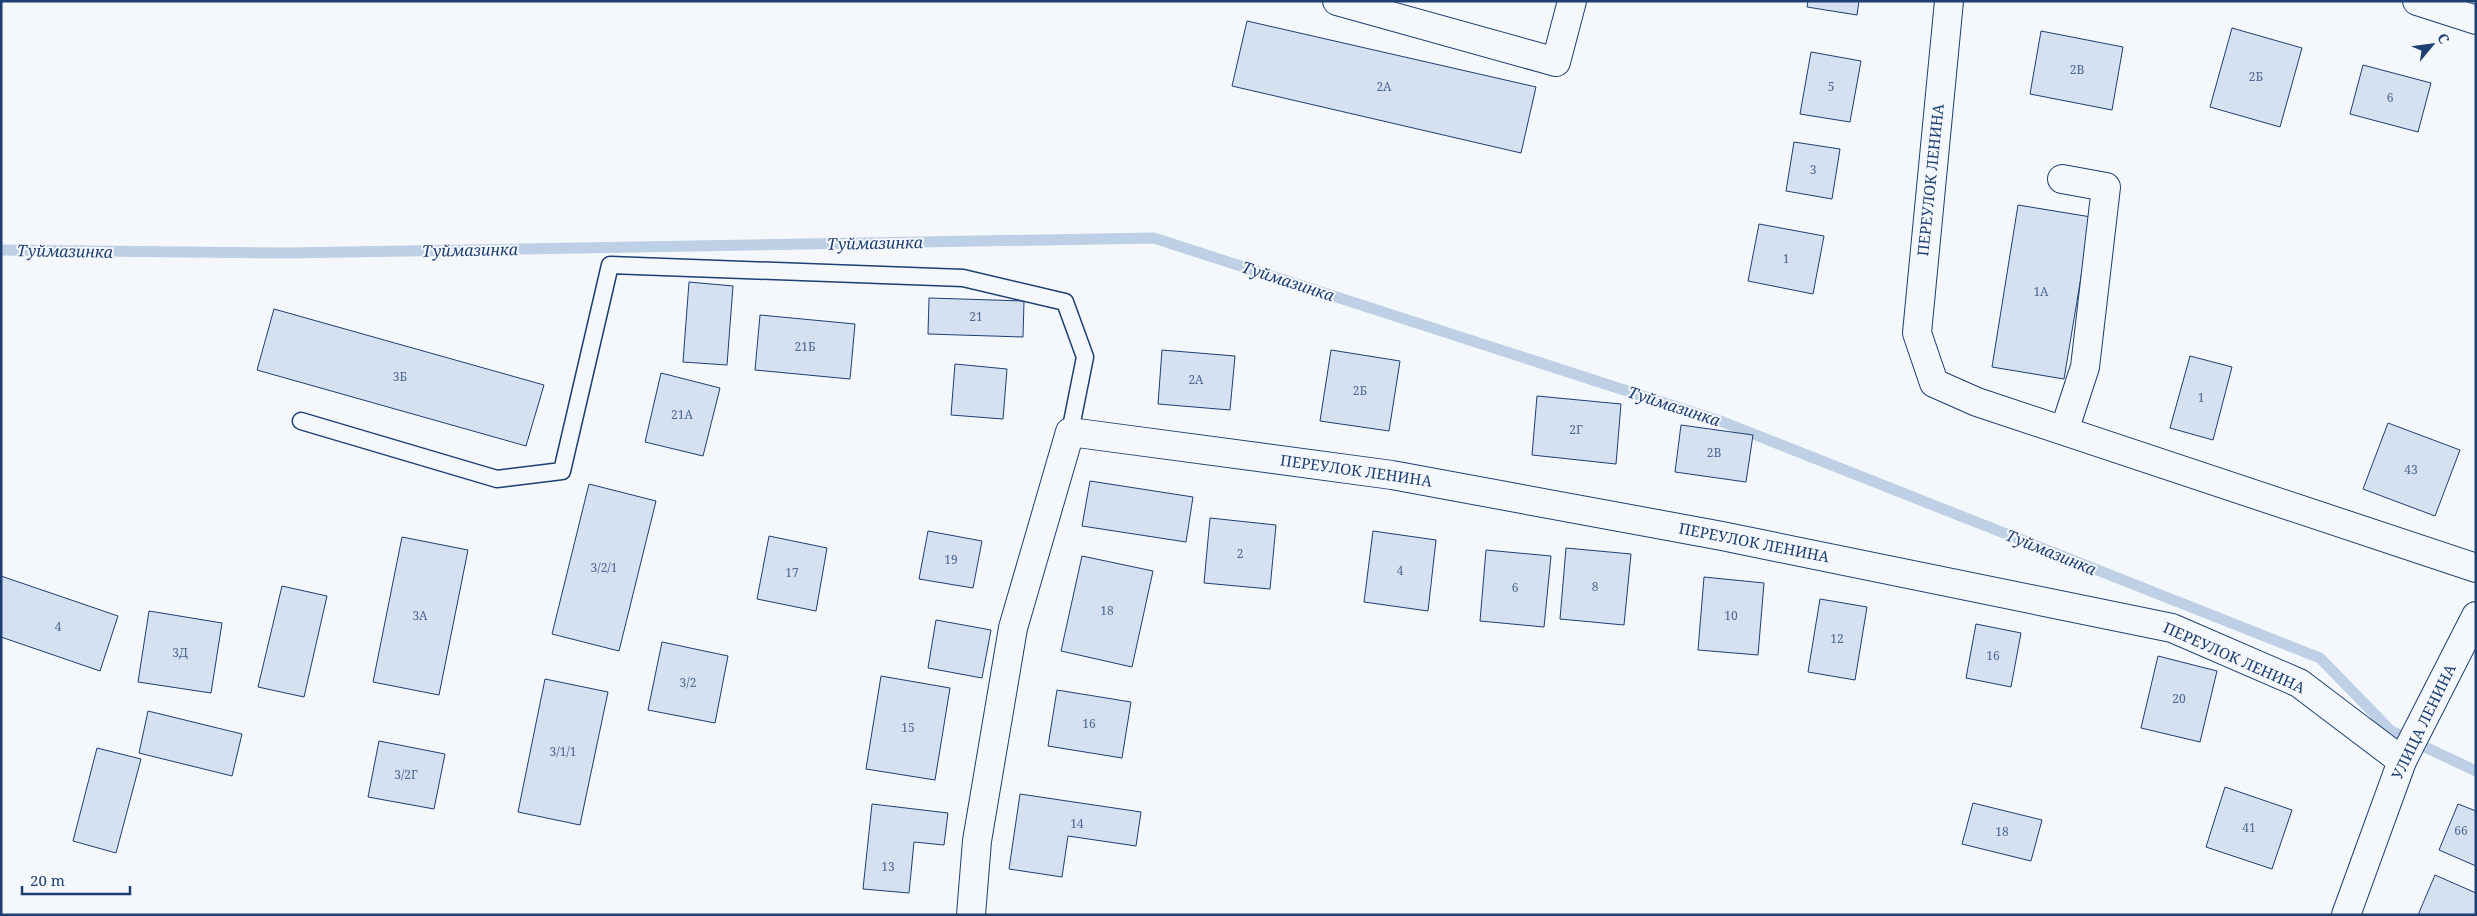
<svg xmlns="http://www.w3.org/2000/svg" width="2477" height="916" font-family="'Noto Serif',serif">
	<rect width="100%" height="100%" fill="#f4f7fb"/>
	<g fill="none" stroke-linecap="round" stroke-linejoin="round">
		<!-- stream -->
		<path stroke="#bed0e5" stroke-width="11" d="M1,250L287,253L1154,238L1723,422L2320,658L2391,731L2476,771"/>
	</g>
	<!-- building -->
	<path fill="#d5e0f0" stroke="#1d3f73" d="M1808,1H1859L1857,15L1807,7Z
		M1247,21L1536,87L1521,153L1232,86Z
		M2232,28L2302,48L2280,127L2210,107Z
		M2041,31L2123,47L2112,110L2030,94Z
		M1811,52L1861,61L1850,122L1800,114Z
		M2363,65L2431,83L2418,132L2350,114Z
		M1794,142L1840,149L1832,199L1786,191Z
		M2018,205L2091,217L2064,379L1992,367Z
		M1759,224L1824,236L1813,294L1748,281Z
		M689,282L733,286L727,365L683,362Z
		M929,298L1024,301L1023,337L928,334Z
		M274,309L544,385L526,446L257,370Z
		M760,315L855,324L850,379L755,370Z
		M1162,350L1235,356L1230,410L1158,404Z
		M1331,350L1400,361L1389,431L1320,421Z
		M2190,356L2232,367L2213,440L2170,428Z
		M955,364L1007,369L1003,419L951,415Z
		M661,373L720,388L703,456L645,442Z
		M1537,396L1621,404L1616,464L1532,455Z
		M2388,423L2460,450L2435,516L2363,489Z
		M1681,425L1753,435L1746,482L1675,472Z
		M1090,481L1193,497L1186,542L1082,526Z
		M589,484L656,501L619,651L552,634Z
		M1210,518L1276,525L1270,589L1204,583Z
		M928,531L982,541L973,588L919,579Z
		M1373,531L1436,540L1428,611L1364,602Z
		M769,536L827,548L816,611L757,599Z
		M402,537L468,550L439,695L373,682Z
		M1566,548L1631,554L1624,625L1560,619Z
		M1486,550L1551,556L1544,627L1480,621Z
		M1082,556L1153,571L1132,667L1061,651Z
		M1,576L118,616L100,671L1,637Z
		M1704,577L1764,583L1758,655L1698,650Z
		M282,586L327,596L304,697L258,687Z
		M1820,599L1867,607L1855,680L1808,672Z
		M149,611L222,623L211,693L138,682Z
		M936,620L991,630L982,678L928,668Z
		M1976,624L2021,633L2011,687L1966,678Z
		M662,642L728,656L715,723L648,710Z
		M2158,656L2217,671L2200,742L2141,728Z
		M881,676L950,688L935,780L866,769Z
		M545,679L608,692L580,825L518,812Z
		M1057,690L1131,702L1122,758L1048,746Z
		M148,711L242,734L232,776L139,753Z
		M379,741L445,754L434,809L368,797Z
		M97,748L141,759L116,853L73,841Z
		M2225,787L2292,810L2272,869L2206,847Z
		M1020,794L1141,812L1136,846L1068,836L1062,877L1009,869Z
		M1973,803L2042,820L2031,861L1962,844Z
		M872,804L948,813L944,845L914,842L909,893L863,889Z
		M2458,804L2476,811V866L2439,850Z
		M2435,875L2476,893V915H2418Z"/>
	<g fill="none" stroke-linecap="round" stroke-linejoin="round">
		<!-- service casing -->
		<g stroke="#1d3f73" stroke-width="19">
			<path id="service" d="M301,421L497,479L562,471L610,265L963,278L1065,302L1085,357L1070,432"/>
		</g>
		<!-- minor casing -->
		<g stroke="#1d3f73" stroke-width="30">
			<path id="minor" d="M1337,1L1556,62L1572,1
				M1949,1L1917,333L1934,383L1977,402L2476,568
				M2417,1L2476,20
				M2062,179L2106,187L2085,367L2064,431
				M971,915L977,841L1013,628L1070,432L1392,475L1722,536L2172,628L2299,683L2402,761"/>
		</g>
		<!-- tertiary casing -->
		<g stroke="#1d3f73" stroke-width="30">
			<path id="tertiary" d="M2346,915L2402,761L2476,616"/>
		</g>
		<!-- service -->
		<use href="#service" stroke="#f4f7fb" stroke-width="16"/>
		<!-- minor -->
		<use href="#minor" stroke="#f4f7fb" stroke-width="28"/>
		<!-- tertiary -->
		<use href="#tertiary" stroke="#f4f7fb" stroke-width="28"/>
	</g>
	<g text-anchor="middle" stroke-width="4" stroke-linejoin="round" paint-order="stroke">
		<!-- number labels -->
		<g font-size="12" fill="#4b6792">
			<text x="2077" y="74">2В</text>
			<text x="2256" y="81">2Б</text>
			<text x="1384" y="91">2А</text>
			<text x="1831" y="91">5</text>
			<text x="2390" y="102">6</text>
			<text x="1813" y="174">3</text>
			<text x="1786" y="263">1</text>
			<text x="2041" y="296">1А</text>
			<text x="976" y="321">21</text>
			<text x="805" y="351">21Б</text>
			<text x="400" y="381">3Б</text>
			<text x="1196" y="384">2А</text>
			<text x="1360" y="395">2Б</text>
			<text x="2201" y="402">1</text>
			<text x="682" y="419">21А</text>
			<text x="1576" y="434">2Г</text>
			<text x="1714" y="457">2В</text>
			<text x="2411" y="474">43</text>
			<text x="1240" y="558">2</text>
			<text x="951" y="564">19</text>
			<text x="604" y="572">3/2/1</text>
			<text x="1400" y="575">4</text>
			<text x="792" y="577">17</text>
			<text x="1595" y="591">8</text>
			<text x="1515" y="592">6</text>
			<text x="1107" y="615">18</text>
			<text x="420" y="620">3А</text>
			<text x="1731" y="620">10</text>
			<text x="58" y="631">4</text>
			<text x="1837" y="643">12</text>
			<text x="180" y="657">3Д</text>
			<text x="1993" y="660">16</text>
			<text x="688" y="687">3/2</text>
			<text x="2179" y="703">20</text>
			<text x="1089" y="728">16</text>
			<text x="908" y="732">15</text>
			<text x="563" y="756">3/1/1</text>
			<text x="406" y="779">3/2Г</text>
			<text x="1077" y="828">14</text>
			<text x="2249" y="832">41</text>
			<text x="2461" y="835">66</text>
			<text x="2002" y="836">18</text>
			<text x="888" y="871">13</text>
		</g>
		<!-- street labels -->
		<g font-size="15" fill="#1d3f73" stroke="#f4f7fb">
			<text transform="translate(1931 180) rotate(-84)" y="5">ПЕРЕУЛОК ЛЕНИНА</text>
			<text transform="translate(1356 471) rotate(8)" y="5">ПЕРЕУЛОК ЛЕНИНА</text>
			<text transform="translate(1754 543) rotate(11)" y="5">ПЕРЕУЛОК ЛЕНИНА</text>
			<text transform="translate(2234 658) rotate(24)" y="5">ПЕРЕУЛОК ЛЕНИНА</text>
			<text transform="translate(2424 722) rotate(-64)" y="5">УЛИЦА ЛЕНИНА</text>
		</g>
		<!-- water labels -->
		<g font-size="16" font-style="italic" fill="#1d3f73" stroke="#f4f7fb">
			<text transform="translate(875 243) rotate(-1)" y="6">Туймазинка</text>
			<text transform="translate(470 250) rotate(-1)" y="6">Туймазинка</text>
			<text transform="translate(65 251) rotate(1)" y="6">Туймазинка</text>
			<text transform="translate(1288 281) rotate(18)" y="6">Туймазинка</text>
			<text transform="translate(1674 406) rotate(18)" y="6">Туймазинка</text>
			<text transform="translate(2051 552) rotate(22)" y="6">Туймазинка</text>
		</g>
	</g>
	<!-- border -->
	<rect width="2477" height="916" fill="none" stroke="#1d3f73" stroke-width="5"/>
	<!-- north arrow -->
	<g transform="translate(2432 45) rotate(61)" stroke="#f4f7fb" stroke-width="4" paint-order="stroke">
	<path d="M0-4L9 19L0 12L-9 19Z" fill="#1d3f73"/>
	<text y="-8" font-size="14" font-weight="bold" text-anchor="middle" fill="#1d3f73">С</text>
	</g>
	<!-- scale -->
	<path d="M22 886v8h108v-8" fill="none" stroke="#1d3f73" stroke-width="2.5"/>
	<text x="30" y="886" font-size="15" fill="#1d3f73" stroke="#f4f7fb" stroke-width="4" paint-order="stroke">20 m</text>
</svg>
